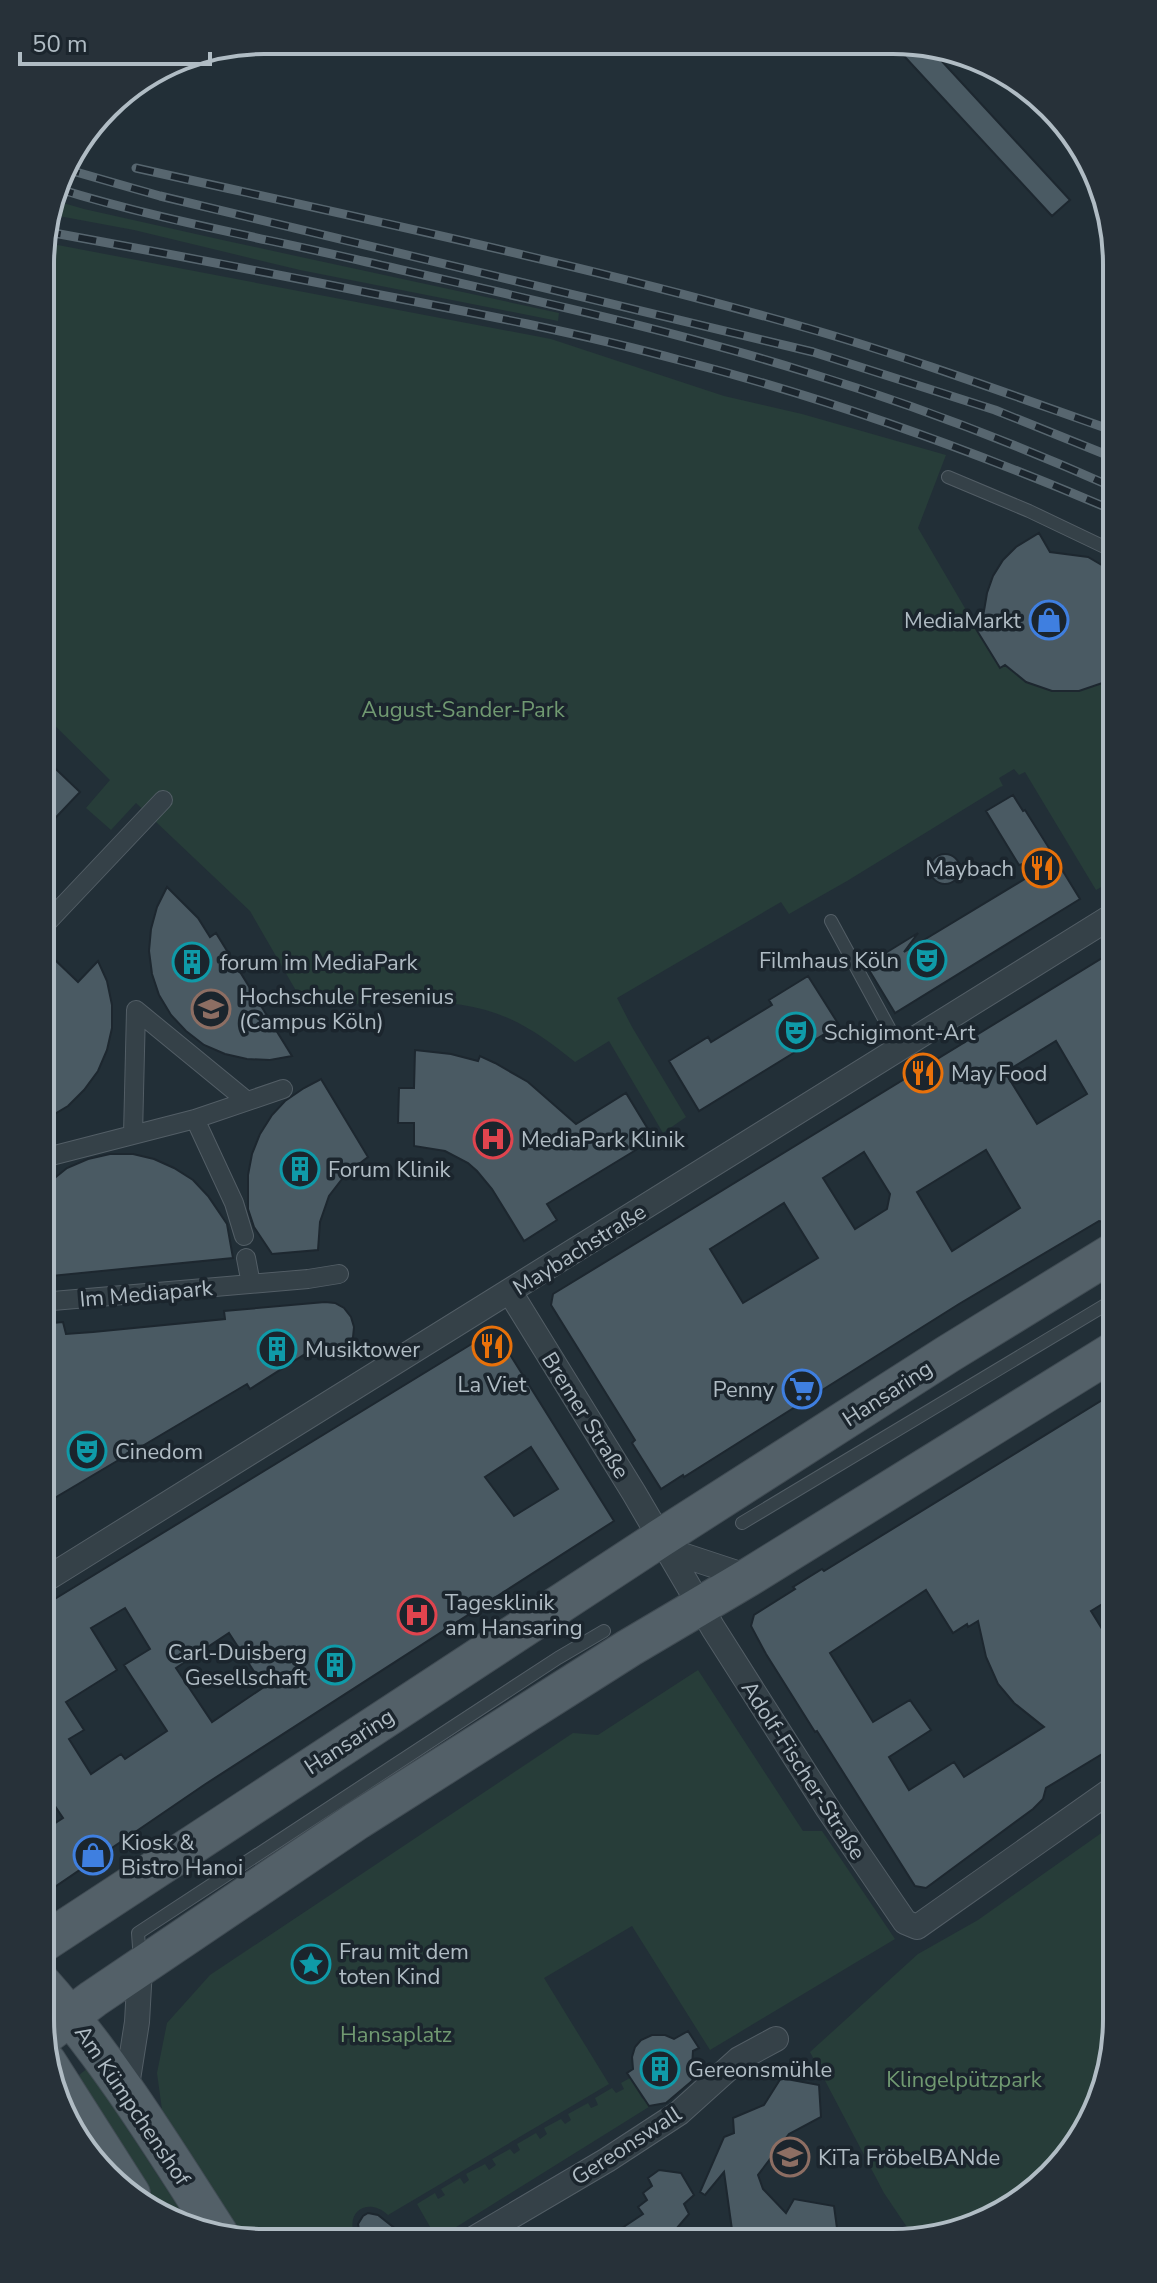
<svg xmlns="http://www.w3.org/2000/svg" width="1157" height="2283" font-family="'Nunito Sans',sans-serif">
	<rect width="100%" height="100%" fill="#222f37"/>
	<!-- green -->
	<path fill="#273d39" d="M53,200L84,209L227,241L559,313L558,321L300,270L134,230L48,214Z
		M42,242L551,339L724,396L802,414L946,455L918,528L1000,668L1005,665C1041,694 1061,697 1104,682L1117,702V878L1096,890L1025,772L1019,775L1014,769L999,778L1003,786L1000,787L847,881L789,914L781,902L617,998L632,1027L686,1117L663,1133L609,1041L575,1062C554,1045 533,1029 508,1018C444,991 373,1004 306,1008L250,911L136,803L111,830L86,808L110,780L41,712Z
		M698,1670L803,1831H822L895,1939L710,2050L632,1926L544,1978L609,2084L388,2215C370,2198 346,2209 354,2234L341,2241H246L164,2124L157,2073L167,2023L210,1975L573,1733L598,1735Z
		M1117,1822L1116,2034L1070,2156L965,2231L915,2239L884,2193L810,2052L918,1954L978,1920Z
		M88,2068L186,2219L158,2207L96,2112L79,2075Z
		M630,2078L642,2098L652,2105L437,2239L417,2204L435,2193L438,2199L445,2195L441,2189L460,2178L464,2184L469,2180L466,2174L485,2164L489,2170L496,2165L492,2159L510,2149L514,2154L520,2150L517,2144L536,2133L540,2139L547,2134L544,2128L561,2119L565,2124L571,2120L568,2114L588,2103L591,2108L598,2105L595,2098L612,2088L616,2093L624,2089L621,2083Z"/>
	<!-- building -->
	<path fill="#4a5a63" stroke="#1d272f" stroke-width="2" fill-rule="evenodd" d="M893,44H926L1070,200L1052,216Z
		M1039,533L1050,552L1088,557L1117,574V678L1079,691H1052L1026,682L1005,665L1000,668L976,629L983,624L978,615L984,611L987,593L993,576L1003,560L1016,547Z
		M41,755L80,792L41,833Z
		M1013,795L1023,811L1025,810L1054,856L1019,865L986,811Z
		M930 869a15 15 0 1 1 30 0a15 15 0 1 1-30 0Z
		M1056,860L1080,899L895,1013L866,965L918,933L904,952Z
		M167,887L198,918L210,937L216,933L292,1056L270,1060L247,1059L225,1054L204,1045L186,1031L171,1015L159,995L152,974L149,951L151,929L157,907Z
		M1117,949V1210L1112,1213L1109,1223L1099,1221L959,1304L684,1477L683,1475L661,1489L632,1443L635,1440L551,1305L553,1294ZM1056,1041L1087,1094L1037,1124L1005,1072ZM986,1150L1020,1208L952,1251L917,1192ZM864,1152L890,1194L887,1209L855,1229L823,1178ZM784,1203L818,1258L743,1303L710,1249Z
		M53,958L78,982L98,961L107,981L112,1005V1028L107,1050L98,1071L84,1090L68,1106L41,1122V970Z
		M808,976L839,1025L699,1111L669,1061L708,1037L711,1042L772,1005L769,1000Z
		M415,1050L451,1054L478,1061L480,1056L495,1063L528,1082L576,1124L626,1093L654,1139L547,1204L557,1220L524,1241L492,1189L477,1171L468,1163L445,1151L414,1146V1123H398L399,1088H414Z
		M321,1079L368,1157L346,1174L329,1196L320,1222L318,1250L272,1254L254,1227L248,1209V1175L252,1154L260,1134L272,1115L285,1101L304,1088Z
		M110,1154H133L154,1159L174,1168L193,1180L208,1196L227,1224L233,1258L41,1277V1189L67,1168L88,1159Z
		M325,1302L335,1303L344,1308L351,1317L354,1327L353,1337L348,1346L340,1353L330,1356H320L310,1351L250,1389L247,1384L41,1506V1324L63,1322L66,1334L93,1332L225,1319L224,1311Z
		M488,1334L499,1337L614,1521L204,1785L40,1897V1833L63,1818L40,1784V1608ZM531,1447L558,1489L514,1516L485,1477ZM125,1608L150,1649L124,1665L167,1731L125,1759L121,1754L91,1774L69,1739L84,1730L66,1702L117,1670L91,1628ZM229,1633L264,1687L212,1722L176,1668Z
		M1117,1391V1524L1109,1529L1117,1542V1595L1091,1611L1117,1653V1745L1046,1788L1043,1799L1033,1809L926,1888L915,1886L817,1731L815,1732L766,1654L751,1626L754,1615L795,1589L793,1587L822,1569L824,1571ZM926,1590L953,1633L967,1624L968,1627L978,1621L986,1657L998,1684L1014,1703L1044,1727L964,1777L954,1762L909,1790L889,1757L931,1730L910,1700L873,1722L830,1653Z
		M688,2031L699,2048L693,2051L692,2067L695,2074L692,2081L666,2103L649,2106L627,2073L633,2069L632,2057L635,2047L641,2040L652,2035H665L674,2039Z
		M781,2078L819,2085L821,2117L789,2134L758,2175L763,2189L786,2213L794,2199L834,2206L839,2243H793L779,2229L770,2243H756L733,2237L724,2172L705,2195L700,2192L724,2137L734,2133L733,2118L764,2105Z
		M659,2170L681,2173L694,2195L684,2204L689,2214L665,2242H601L643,2214L638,2207L647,2200L643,2193L652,2186L648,2178Z
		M368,2213L378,2215L412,2242L361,2241L358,2224L363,2216Z"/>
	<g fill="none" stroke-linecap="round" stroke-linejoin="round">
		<!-- service casing -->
		<g stroke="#535e66" stroke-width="14">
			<path id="service" d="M948,477L1029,511L1117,553
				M831,921L900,1048
				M742,1523L1117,1298
				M140,1961L138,1933L558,1658L604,1631"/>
		</g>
		<!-- pedestrian casing -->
		<g stroke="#535e66" stroke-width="20">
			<path id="pedestrian" d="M41,929L163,800
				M195,1119L234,1203L244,1236
				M133,1135L136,1010L247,1101
				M41,1154L55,1155L195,1119L283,1089
				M246,1258L251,1284
				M41,1302L308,1279L339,1274"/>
		</g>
		<!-- minor casing -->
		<g stroke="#535e66" stroke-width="26">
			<path id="minor" d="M510,1292L634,1493L713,1628L828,1809L905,1922L917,1927L1117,1786
				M667,1550L749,1577
				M40,1583L1117,913
				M126,2092L137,2022L140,1968
				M468,2242L607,2160L679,2113L739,2059L776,2039"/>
		</g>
		<!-- primary casing -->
		<g stroke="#414c54" stroke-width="40">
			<path id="primary" d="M40,1945L659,1539L948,1354L1117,1250
				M40,1981C109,2058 163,2147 219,2234
				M43,2037L93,1999L358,1820L629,1648L749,1577L1117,1349
				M47,2062L131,2194"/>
		</g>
		<!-- service -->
		<use href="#service" stroke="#354148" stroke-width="12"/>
		<!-- pedestrian -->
		<use href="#pedestrian" stroke="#354148" stroke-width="18"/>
		<!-- minor -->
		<use href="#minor" stroke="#354148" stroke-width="24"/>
		<!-- primary -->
		<use href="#primary" stroke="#536068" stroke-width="38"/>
		<!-- rail casing -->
		<g stroke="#57666f" stroke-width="9">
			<path id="rail" d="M62,168L160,196L813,352L995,410L1117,459
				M136,168C360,218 586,265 807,328C912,358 1014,396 1117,432
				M56,188C158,220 264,238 367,262C514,296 662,327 806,372C912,404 1016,444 1117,489
				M43,231C152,251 261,271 370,293C475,313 580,333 683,361C831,399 977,452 1117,512"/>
		</g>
		<!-- rail -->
		<use href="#rail" stroke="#1b252d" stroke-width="6" stroke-dasharray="18" stroke-linecap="butt"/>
	</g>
	<!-- icons -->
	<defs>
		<g id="shop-ring" transform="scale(2)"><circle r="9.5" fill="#1b252d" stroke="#3f7fe0" stroke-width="1.5"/><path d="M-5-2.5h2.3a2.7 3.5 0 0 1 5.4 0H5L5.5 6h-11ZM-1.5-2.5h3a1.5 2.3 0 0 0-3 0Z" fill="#3f7fe0"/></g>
		<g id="restaurant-ring" transform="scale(2)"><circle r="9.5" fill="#1b252d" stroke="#e8710a" stroke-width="1.5"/><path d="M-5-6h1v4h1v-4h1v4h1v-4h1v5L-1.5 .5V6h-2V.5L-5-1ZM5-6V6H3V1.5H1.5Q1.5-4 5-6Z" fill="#e8710a"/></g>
		<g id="theatre-ring" transform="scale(2)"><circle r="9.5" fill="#1b252d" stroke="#0f9aa8" stroke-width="1.5"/><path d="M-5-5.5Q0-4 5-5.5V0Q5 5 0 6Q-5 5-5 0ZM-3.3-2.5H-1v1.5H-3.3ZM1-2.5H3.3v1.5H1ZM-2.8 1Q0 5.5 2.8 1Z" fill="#0f9aa8"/></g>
		<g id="building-ring" transform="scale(2)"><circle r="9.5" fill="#1b252d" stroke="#0f9aa8" stroke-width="1.5"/><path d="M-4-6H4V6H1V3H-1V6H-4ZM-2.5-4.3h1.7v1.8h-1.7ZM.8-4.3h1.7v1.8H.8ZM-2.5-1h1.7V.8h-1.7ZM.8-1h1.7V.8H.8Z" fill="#0f9aa8"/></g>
		<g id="university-ring" transform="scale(2)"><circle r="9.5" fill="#1b252d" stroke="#8d6e63" stroke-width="1.5"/><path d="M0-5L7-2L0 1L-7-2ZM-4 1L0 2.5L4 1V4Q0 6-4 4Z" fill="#8d6e63"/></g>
		<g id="hospital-ring" transform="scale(2)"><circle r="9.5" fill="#1b252d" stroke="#e0444e" stroke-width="1.5"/><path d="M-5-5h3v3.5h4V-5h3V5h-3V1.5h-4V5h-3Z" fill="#e0444e"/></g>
		<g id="supermarket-ring" transform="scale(2)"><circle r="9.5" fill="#1b252d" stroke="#3f7fe0" stroke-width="1.5"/><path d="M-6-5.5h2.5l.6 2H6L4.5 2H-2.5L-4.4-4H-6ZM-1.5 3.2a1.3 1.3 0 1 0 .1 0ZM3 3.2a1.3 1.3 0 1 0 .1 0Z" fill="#3f7fe0"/></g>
		<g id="sight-ring" transform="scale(2)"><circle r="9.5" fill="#1b252d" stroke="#0f9aa8" stroke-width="1.5"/><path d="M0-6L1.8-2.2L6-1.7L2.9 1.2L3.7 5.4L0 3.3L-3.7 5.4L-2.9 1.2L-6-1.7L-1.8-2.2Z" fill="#0f9aa8"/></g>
		<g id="school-ring" transform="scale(2)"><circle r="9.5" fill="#1b252d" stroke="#8d6e63" stroke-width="1.5"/><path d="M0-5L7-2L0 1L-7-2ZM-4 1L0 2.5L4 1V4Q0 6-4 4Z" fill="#8d6e63"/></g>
	</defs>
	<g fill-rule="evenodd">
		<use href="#shop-ring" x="1049" y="620"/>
		<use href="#restaurant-ring" x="1042" y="868"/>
		<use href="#theatre-ring" x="927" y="960"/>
		<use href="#building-ring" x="192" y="962"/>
		<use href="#university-ring" x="211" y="1009"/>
		<use href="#theatre-ring" x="796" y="1032"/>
		<use href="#restaurant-ring" x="923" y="1073"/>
		<use href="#hospital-ring" x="493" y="1139"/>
		<use href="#building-ring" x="300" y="1169"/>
		<use href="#restaurant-ring" x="492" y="1346"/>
		<use href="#building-ring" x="277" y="1349"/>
		<use href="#supermarket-ring" x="802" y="1389"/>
		<use href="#theatre-ring" x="87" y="1451"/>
		<use href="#hospital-ring" x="417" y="1615"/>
		<use href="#building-ring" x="335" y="1665"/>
		<use href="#shop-ring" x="93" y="1855"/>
		<use href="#sight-ring" x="311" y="1964"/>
		<use href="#building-ring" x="660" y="2069"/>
		<use href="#school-ring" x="790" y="2157"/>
	</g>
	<g text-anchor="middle" stroke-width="7" stroke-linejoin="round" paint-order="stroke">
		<!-- poi labels -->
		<g font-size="22" fill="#b0bcc4" stroke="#1b252d" text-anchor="start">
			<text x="1021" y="628" text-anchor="end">MediaMarkt</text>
			<text x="1014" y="876" text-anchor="end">Maybach</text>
			<text x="899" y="968" text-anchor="end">Filmhaus Köln</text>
			<text x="220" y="970">forum im MediaPark</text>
			<text x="239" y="1004">Hochschule Fresenius<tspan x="239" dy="25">(Campus Köln)</tspan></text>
			<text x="824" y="1040">Schigimont-Art</text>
			<text x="951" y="1081">May Food</text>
			<text x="521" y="1147">MediaPark Klinik</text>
			<text x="328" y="1177">Forum Klinik</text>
			<text x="305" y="1357">Musiktower</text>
			<text x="492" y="1392" text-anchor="middle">La Viet</text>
			<text x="774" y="1397" text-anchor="end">Penny</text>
			<text x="115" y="1459">Cinedom</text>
			<text x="445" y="1610">Tagesklinik<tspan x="445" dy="25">am Hansaring</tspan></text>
			<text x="307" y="1660" text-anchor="end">Carl-Duisberg<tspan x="307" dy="25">Gesellschaft</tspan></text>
			<text x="121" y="1850">Kiosk &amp;<tspan x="121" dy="25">Bistro Hanoi</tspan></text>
			<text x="339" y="1959">Frau mit dem<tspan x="339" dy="25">toten Kind</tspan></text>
			<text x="688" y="2077">Gereonsmühle</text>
			<text x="818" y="2165">KiTa FröbelBANde</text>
		</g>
		<!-- park labels -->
		<g font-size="22" fill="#709971" stroke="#1b252d">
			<text x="463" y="717">August-Sander-Park</text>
			<text x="396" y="2042">Hansaplatz</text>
			<text x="964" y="2087">Klingelpützpark</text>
		</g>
		<!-- street labels -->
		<g font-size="22" fill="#b0bcc4" stroke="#1b252d">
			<text transform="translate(579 1249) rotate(-32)" y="8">Maybachstraße</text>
			<text transform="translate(146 1293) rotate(-5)" y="8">Im Mediapark</text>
			<text transform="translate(887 1393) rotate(-33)" y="8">Hansaring</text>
			<text transform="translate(586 1415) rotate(58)" y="8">Bremer Straße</text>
			<text transform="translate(349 1741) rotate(-33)" y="8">Hansaring</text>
			<text transform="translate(804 1770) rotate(57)" y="8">Adolf-Fischer-Straße</text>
			<text transform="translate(133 2105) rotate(56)" y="8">Am Kümpchenshof</text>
			<text transform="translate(626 2145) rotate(-33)" y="8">Gereonswall</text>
		</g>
	</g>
	<!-- crop -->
	<path d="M0 0H1157V2283H0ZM264 54H893A210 210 0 0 1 1103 264V2019A210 210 0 0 1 893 2229H264A210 210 0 0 1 54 2019V264A210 210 0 0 1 264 54Z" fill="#273139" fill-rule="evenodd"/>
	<path fill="none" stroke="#b0bcc4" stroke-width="4" d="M264 54H893A210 210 0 0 1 1103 264V2019A210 210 0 0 1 893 2229H264A210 210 0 0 1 54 2019V264A210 210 0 0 1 264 54Z"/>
	<!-- scale -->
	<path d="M20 52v12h190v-12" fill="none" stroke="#b0bcc4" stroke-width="4"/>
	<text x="32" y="52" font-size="24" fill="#b0bcc4" stroke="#1b252d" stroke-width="6" paint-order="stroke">50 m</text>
</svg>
